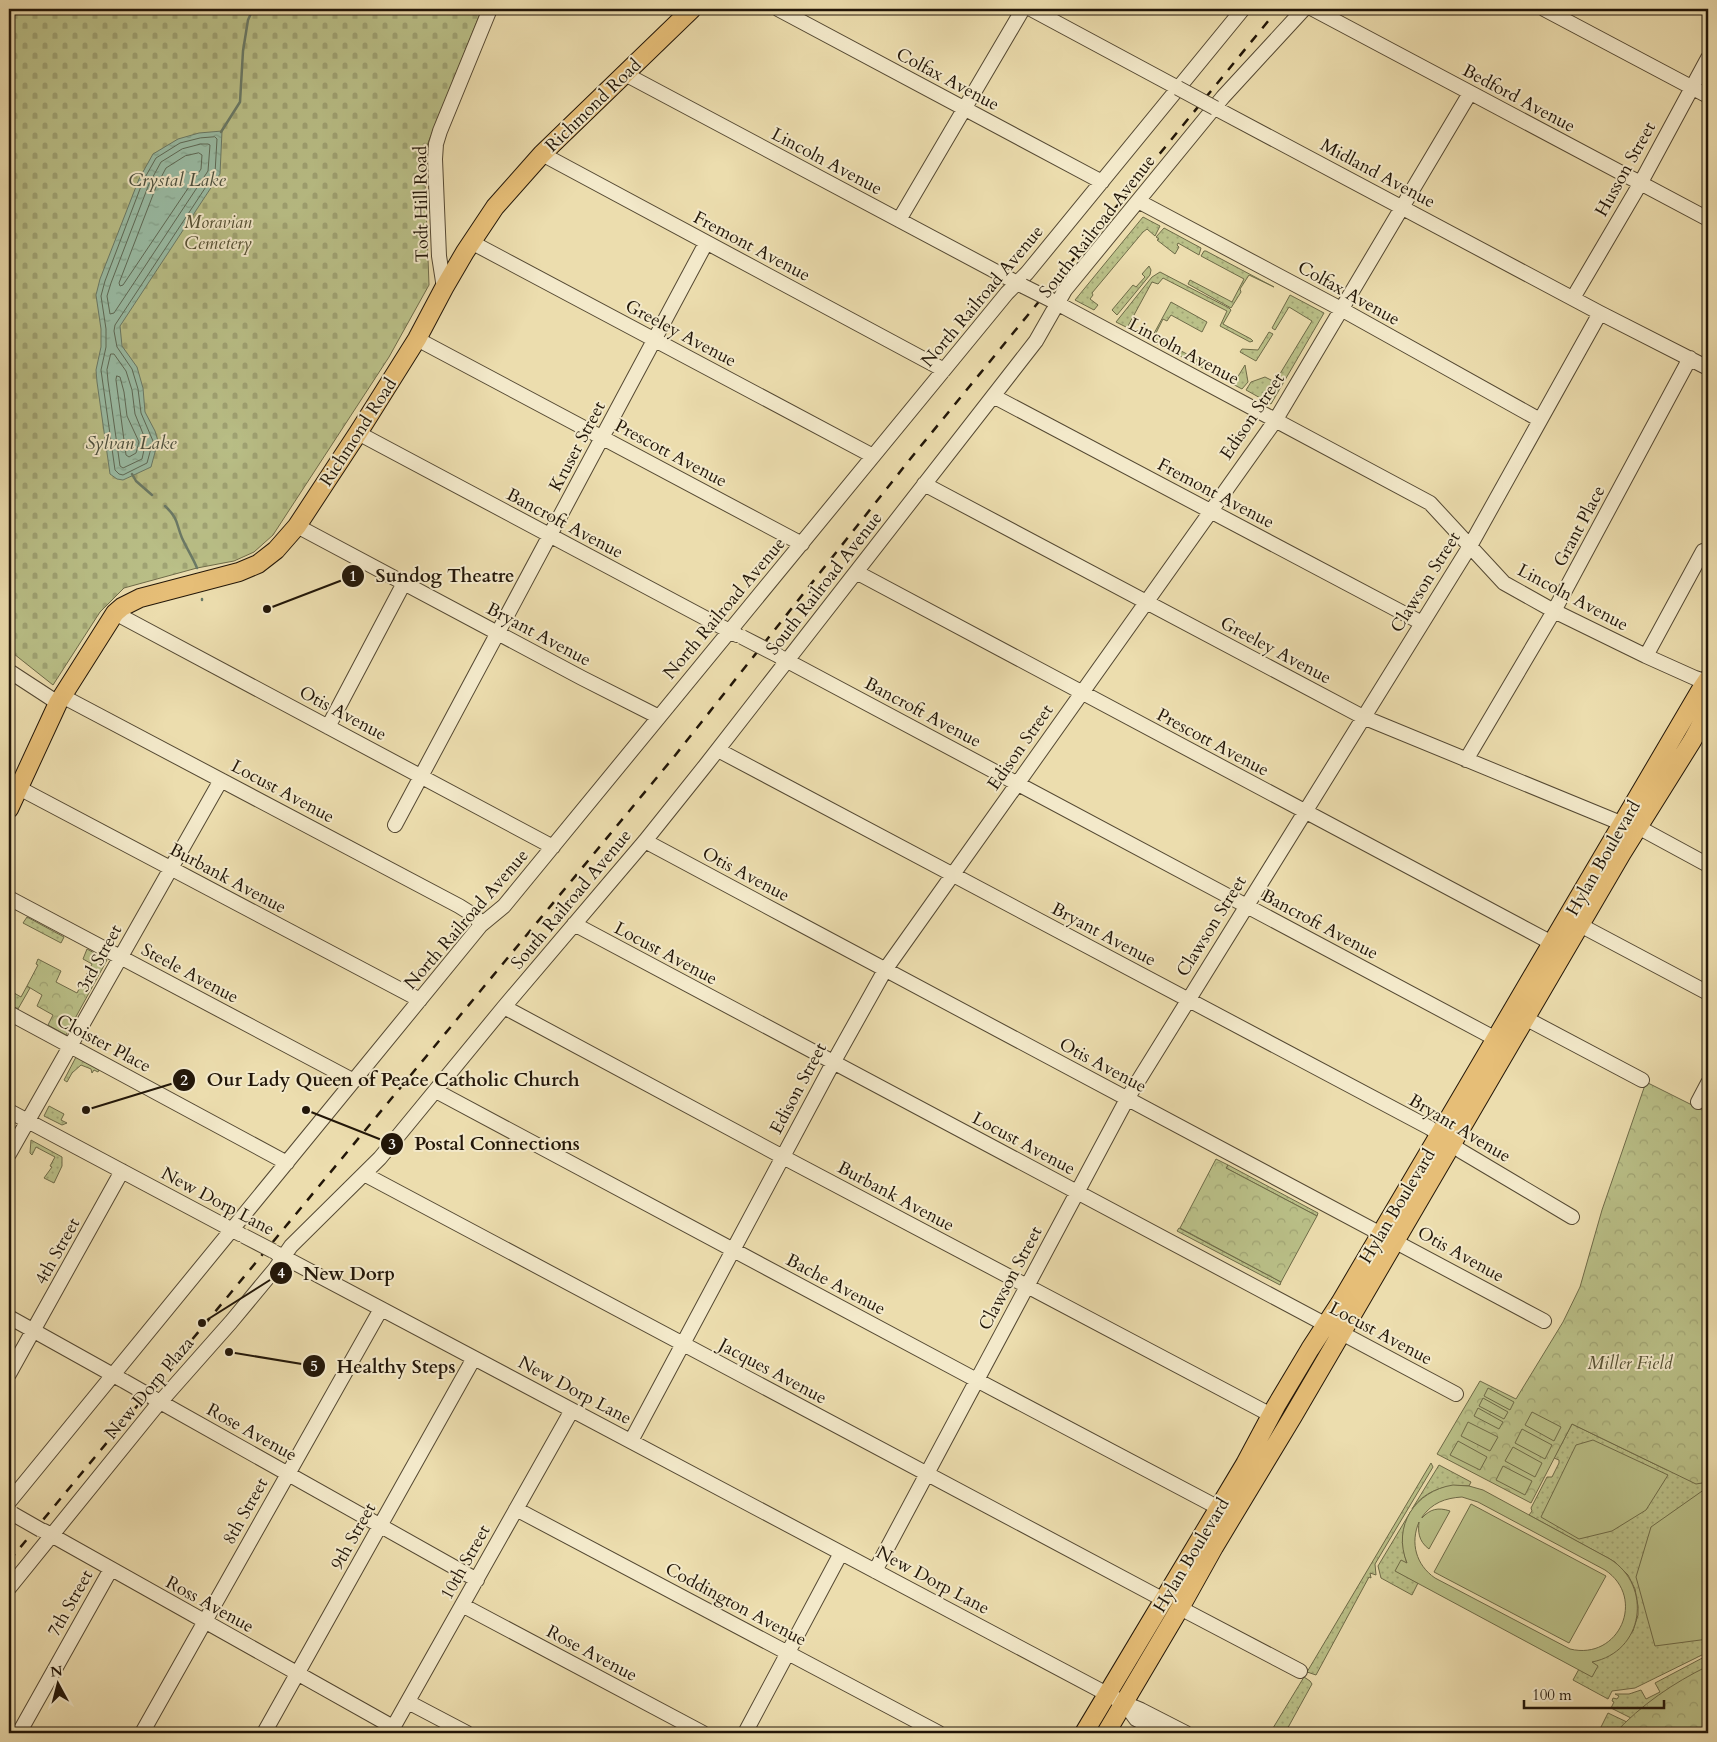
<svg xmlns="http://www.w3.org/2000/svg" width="1717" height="1742" font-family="Cardo,serif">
	<defs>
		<pattern id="grass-dots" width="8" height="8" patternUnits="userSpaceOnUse" patternTransform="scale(1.25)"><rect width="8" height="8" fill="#bac088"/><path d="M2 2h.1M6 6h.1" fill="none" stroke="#a0a474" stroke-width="1.8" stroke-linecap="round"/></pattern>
		<pattern id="cemetery-stones" width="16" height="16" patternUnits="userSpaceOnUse" patternTransform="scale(1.25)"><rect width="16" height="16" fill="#bac088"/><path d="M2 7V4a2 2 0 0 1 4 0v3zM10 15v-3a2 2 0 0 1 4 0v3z" fill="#a0a474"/></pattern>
		<pattern id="park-crowns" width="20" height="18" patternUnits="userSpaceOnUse" patternTransform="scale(1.25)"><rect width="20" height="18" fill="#bac088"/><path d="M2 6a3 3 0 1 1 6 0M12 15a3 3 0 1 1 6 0" fill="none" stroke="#a0a474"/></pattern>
		<pattern id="water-ripples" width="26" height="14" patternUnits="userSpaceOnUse" patternTransform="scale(1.25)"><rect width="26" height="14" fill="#9abda6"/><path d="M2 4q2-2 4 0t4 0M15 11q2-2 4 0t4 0" fill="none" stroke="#84a28d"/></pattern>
	</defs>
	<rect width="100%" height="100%" fill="#ecddae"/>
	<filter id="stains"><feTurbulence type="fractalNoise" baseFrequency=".004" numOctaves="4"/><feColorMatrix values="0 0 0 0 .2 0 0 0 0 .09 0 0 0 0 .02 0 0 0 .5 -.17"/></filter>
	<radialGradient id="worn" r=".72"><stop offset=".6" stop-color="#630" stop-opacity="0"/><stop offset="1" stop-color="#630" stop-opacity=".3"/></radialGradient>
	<!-- grass -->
	<path fill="url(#grass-dots)" stroke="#6e6b48" d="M1143,217L1160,226L1155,236L1147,229L1143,232L1092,293L1093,295L1090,299L1098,305L1094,310L1075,300Z
		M1164,228L1201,248L1199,255L1178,243L1177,245L1179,247L1175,254L1157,240L1159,239L1156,237Z
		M1204,251H1206L1274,287L1249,275L1240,289L1241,292L1231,308L1188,284L1190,280L1232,302L1244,279L1201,256Z
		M1149,266L1151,270L1150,275L1117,315L1112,310L1133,285L1136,287L1145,277L1142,274Z
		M1160,272L1229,308L1231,310L1223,324L1251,339L1253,341L1250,342L1220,326L1227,311L1163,278L1158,284L1152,282L1128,326L1136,332L1116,322L1152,277Z
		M1290,295L1324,313L1271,404L1246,390L1251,382L1265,377L1275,382L1312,321L1289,307L1275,330L1272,328Z
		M1171,302L1207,322L1202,332L1171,315L1167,321L1163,319L1152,341L1142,336L1151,339Z
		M1269,332L1273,334L1256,361L1240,352L1242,349L1258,350Z
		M1157,336L1162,338L1161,340L1231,378L1232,376L1237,378L1245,365L1248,382L1242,389L1154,342Z
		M27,917L64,937L61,943L23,923Z
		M27,986L30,988L18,1009L9,1004V990L21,997Z
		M76,1057L99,1070L98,1072L94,1070L92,1073L91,1069L81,1065L72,1073L67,1082L64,1080Z
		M49,1106L64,1114L61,1120L67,1123L62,1125L44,1116Z
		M31,1140L62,1157V1166L54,1183L44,1178L52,1167L50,1166L55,1157L36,1147L32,1155L30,1153Z
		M1228,1165L1318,1213L1317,1216L1226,1168Z
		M1179,1228L1281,1282L1280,1285L1177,1231Z
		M1572,1424L1667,1470L1708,1435V1652L1635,1688L1612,1691L1608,1699L1573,1680L1579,1669L1592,1676L1591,1662L1612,1654L1633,1631L1638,1615V1606L1635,1589L1628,1575L1615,1562L1529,1515L1532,1511L1531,1508L1547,1477H1552L1559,1463V1460L1554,1458Z
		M1431,1463L1433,1467L1375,1564L1376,1575L1370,1573L1371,1578L1369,1577L1316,1675L1307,1672Z
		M1439,1465L1471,1482L1469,1486C1447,1484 1425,1490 1412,1509Z
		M1411,1511C1401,1529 1401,1544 1407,1564L1396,1571L1418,1583L1412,1595L1381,1578L1378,1566Z
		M1708,1655V1672L1631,1718L1611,1708L1614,1702L1612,1701L1613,1698L1617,1699L1619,1696L1615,1694H1629L1641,1690L1646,1699L1660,1692L1655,1683Z
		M1304,1677L1310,1681L1312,1684L1285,1733H1270Z
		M1608,1713L1629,1723V1733H1598Z"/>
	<!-- cemetery -->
	<path fill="url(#cemetery-stones)" stroke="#6e6b48" d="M9,9H482L424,153L429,285L389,357L273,535L254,552L234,561L197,568L124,588L100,612L53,685L9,650Z"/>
	<!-- park -->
	<path fill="url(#park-crowns)" stroke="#6e6b48" d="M87,949L107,960L66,1035L48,1025L53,1015L37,1006L42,995L27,986L38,965L36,964L38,959L61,971L56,982L77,993L92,964L83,959Z
		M1646,1082L1708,1113V1482L1696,1484L1572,1424L1531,1503L1437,1454L1480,1381L1516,1399L1563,1322L1580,1287L1602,1210Z
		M1216,1159L1228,1165L1226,1168L1317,1216L1281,1282L1180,1228Z
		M1708,1666V1733H1615C1641,1705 1673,1683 1708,1666Z"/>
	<!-- pitch -->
	<path fill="#bac088" stroke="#6e6b48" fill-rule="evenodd" d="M1488,1388L1514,1402L1510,1410L1484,1396Z
		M1483,1398L1508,1412L1504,1419L1479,1406Z
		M1478,1408L1503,1422L1499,1429L1474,1416Z
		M1532,1412L1561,1427L1554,1441L1525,1425Z
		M1468,1422L1498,1437L1490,1451L1461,1436Z
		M1522,1429L1552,1445L1545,1459L1515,1443Z
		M1593,1440L1668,1475L1646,1510L1612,1531L1579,1539L1541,1517L1576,1445Z
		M1458,1441L1487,1457L1480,1470L1450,1455Z
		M1513,1447L1542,1463L1535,1477L1505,1461Z
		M1503,1466L1532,1481L1525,1495L1496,1480Z
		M1453,1485L1469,1486L1483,1490L1610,1559C1653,1586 1644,1652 1592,1662L1598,1666L1592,1677L1395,1571L1401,1560L1407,1563C1392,1526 1415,1491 1453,1485ZM1462,1497L1478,1502L1605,1570C1647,1598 1619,1661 1570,1649L1435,1578C1416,1565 1410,1543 1419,1522C1418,1531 1418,1541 1429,1549L1450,1511C1438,1507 1430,1509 1422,1518V1517C1432,1503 1445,1498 1462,1497Z
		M1705,1489H1708V1639L1655,1646L1636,1577L1651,1527Z
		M1471,1504L1606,1576L1569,1643L1434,1572Z"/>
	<!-- water -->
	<path fill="url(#water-ripples)" stroke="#6a7a67" d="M222,131L220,174L120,326L122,346L137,367L143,388L145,412L155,431L158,441L151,467L123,480L117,479L110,474L97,382L96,370L101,347V329L96,295L100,279L139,179L153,154L178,139L199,133Z"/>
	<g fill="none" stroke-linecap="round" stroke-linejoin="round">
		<!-- shore -->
		<path stroke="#5e6a57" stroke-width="1" d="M215,137L217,139L215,173L115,325L114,331L117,347L132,369L138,389L141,413L153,441L147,463L123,475L119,474L115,470L101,370L106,347V329L101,296L105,281L143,181L156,158L180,143L200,138Z
			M201,144H208L210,145L208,171L114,313L110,314L107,296L111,283L149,184L161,162L182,149Z
			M199,153L202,155L201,169L123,285L120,286L119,283L156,187L166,168L185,156Z
			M111,354H114L126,371L132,390L135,414L146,441L142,459L123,468L120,466L108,381L107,370Z
			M117,376L120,377L124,392L127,416L139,442L136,453L129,457L126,455L116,380Z"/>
		<!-- stream -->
		<path stroke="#6a7a67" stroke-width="2.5" d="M221,132L240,102L243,51L248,20L253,9
			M132,474L136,481L152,495
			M165,506C179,519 176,524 182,538C187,549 193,558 197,568
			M202,599V600"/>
		<!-- minor casing -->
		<g stroke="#544832" stroke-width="16">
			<path id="minor" d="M778,9L1102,182
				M1031,9L1178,88
				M1313,9L1708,219
				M1544,9L1708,96
				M625,74L1023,286
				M1215,108L1600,313L1708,368
				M542,154L944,370
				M1138,201L1341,309L1540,420
				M899,220L1023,9
				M471,242L873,456
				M444,288L439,256L435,159L436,144L440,131L490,9
				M1573,298L1640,184L1708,58
				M1051,300L1430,503L1504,583L1554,611L1646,656L1695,678L1708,682
				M417,339L802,544
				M993,396L1422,623
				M358,433L737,635
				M924,484L1363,717L1623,824
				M297,526L582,678L659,717
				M856,572L1552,943
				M115,613L553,847
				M1646,656L1703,551
				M780,657L1496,1039
				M9,671L58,703
				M62,696L459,906L475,916L481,925
				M328,727L404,583
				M718,750L1430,1128L1461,1151L1572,1217
				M1466,760L1554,611L1690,358
				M19,788L420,1000
				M395,825L706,243
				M1638,827L1708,865
				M645,841C944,1002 1245,1159 1544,1321
				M9,898L354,1081
				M574,924L1456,1394
				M1580,925L1708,993
				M504,1007L783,1157L1271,1415
				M9,1013L287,1163
				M1525,1018L1642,1080
				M436,1091L969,1376L1219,1508
				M1698,1102L1708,1083
				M9,1111L240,1234
				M9,1154L221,780
				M364,1174L1164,1600
				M276,1253L1124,1703L1141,1710L1186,1733
				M9,1317L122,1380
				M9,1374L122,1171
				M153,1398L477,1580
				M631,1441L833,1063L885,970L1275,421L1470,93
				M9,1502L481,925L504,906L1007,293L1027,273L1243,9
				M516,1509L939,1733
				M44,1531L393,1727
				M875,1571L1127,1099L1470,546L1600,313
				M9,1588L154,1409L231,1322L275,1269L291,1246L380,1158L504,1007L645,841L705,766L1036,341L1065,290L1223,97L1304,9
				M462,1605L703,1733
				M1180,1608L1300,1671
				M408,1702L467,1733
				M1125,1704L1136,1719L1164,1733
				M19,1733L111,1569
				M142,1733L381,1309
				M264,1733L474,1358
				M390,1733L572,1410
				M745,1733L841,1553"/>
		</g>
		<!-- major casing -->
		<g stroke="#221608" stroke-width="20">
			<path id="major" d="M9,809L58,703L115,613L122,607L140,598L239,572L258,564L276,550L297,526L358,433L417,339L444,288L465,252L495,207L542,154L692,9
				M1084,1733L1245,1464L1276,1406L1310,1349L1340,1303L1472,1079L1700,691L1708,679
				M1106,1733L1180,1608L1214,1547L1293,1416L1622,853L1692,741L1708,712"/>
		</g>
		<!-- minor -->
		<use href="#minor" stroke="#f3e9ca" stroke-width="14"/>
		<!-- major -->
		<use href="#major" stroke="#e6be77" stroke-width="18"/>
		<!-- rail -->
		<path stroke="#221608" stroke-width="2.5" stroke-dasharray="9 9" stroke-linecap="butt" d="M9,1561L673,758L911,458L1278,9"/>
		<!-- minor-bridge casing -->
		<g stroke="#544832" stroke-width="16" stroke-linecap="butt">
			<path id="minor-bridge" d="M1178,88L1215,108
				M1023,286L1051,300
				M742,637L779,656
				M244,1236L273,1251
				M124,1381L152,1397
				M13,1514L41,1530"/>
		</g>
		<!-- minor-bridge -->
		<use href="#minor-bridge" stroke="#f3e9ca" stroke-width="14"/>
	</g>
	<g text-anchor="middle" stroke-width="4" stroke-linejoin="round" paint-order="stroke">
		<!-- street labels -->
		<g font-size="18" fill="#221608" stroke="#f3e9ca">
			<text transform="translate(948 79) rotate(28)" y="6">Colfax Avenue</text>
			<text transform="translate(1519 98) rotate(28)" y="6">Bedford Avenue</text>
			<text transform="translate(593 105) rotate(-44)" y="6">Richmond Road</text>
			<text transform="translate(827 161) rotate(28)" y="6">Lincoln Avenue</text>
			<text transform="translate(1625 169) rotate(-61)" y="6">Husson Street</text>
			<text transform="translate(1378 173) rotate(28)" y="6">Midland Avenue</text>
			<text transform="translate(421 204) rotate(-91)" y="6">Todt Hill Road</text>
			<text transform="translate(1097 226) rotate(-52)" y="6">South Railroad Avenue</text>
			<text transform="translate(752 246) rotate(28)" y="6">Fremont Avenue</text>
			<text transform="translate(1349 293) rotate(29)" y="6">Colfax Avenue</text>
			<text transform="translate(982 296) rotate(-50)" y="6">North Railroad Avenue</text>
			<text transform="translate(681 333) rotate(28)" y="6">Greeley Avenue</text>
			<text transform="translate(1184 351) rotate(28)" y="6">Lincoln Avenue</text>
			<text transform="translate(1252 416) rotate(-56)" y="6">Edison Street</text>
			<text transform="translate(358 432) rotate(-57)" y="6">Richmond Road</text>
			<text transform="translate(577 446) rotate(-62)" y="6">Kruser Street</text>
			<text transform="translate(671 453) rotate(28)" y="6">Prescott Avenue</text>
			<text transform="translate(1216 493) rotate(28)" y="6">Fremont Avenue</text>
			<text transform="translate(565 523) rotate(28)" y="6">Bancroft Avenue</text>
			<text transform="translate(1579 526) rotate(-62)" y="6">Grant Place</text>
			<text transform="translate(1425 582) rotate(-58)" y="6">Clawson Street</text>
			<text transform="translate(824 583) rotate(-52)" y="6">South Railroad Avenue</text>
			<text transform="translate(1573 597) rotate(28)" y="6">Lincoln Avenue</text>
			<text transform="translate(724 608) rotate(-50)" y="6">North Railroad Avenue</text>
			<text transform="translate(539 634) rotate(28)" y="6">Bryant Avenue</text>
			<text transform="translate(1276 650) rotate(28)" y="6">Greeley Avenue</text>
			<text transform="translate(923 712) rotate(28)" y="6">Bancroft Avenue</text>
			<text transform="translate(343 713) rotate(28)" y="6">Otis Avenue</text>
			<text transform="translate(1213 742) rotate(28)" y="6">Prescott Avenue</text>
			<text transform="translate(1020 747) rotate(-55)" y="6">Edison Street</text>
			<text transform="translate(283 791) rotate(28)" y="6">Locust Avenue</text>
			<text transform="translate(1603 858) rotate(-60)" y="6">Hylan Boulevard</text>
			<text transform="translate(746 874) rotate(28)" y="6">Otis Avenue</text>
			<text transform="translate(228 878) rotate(28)" y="6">Burbank Avenue</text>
			<text transform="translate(571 899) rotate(-50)" y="6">South Railroad Avenue</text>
			<text transform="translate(466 919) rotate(-49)" y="6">North Railroad Avenue</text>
			<text transform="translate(1320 924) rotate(28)" y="6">Bancroft Avenue</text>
			<text transform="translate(1211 926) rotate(-58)" y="6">Clawson Street</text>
			<text transform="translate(1104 934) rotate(28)" y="6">Bryant Avenue</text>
			<text transform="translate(666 953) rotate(28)" y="6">Locust Avenue</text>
			<text transform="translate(99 958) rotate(-61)" y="6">3rd Street</text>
			<text transform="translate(190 973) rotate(28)" y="6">Steele Avenue</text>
			<text transform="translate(104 1043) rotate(28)" y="6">Cloister Place</text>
			<text transform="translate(1103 1065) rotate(28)" y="6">Otis Avenue</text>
			<text transform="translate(798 1088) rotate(-62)" y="6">Edison Street</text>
			<text transform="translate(1460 1128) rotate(31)" y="6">Bryant Avenue</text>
			<text transform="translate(1024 1143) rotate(28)" y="6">Locust Avenue</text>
			<text transform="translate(896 1196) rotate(28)" y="6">Burbank Avenue</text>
			<text transform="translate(218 1201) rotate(28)" y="6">New Dorp Lane</text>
			<text transform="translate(1397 1206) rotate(-59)" y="6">Hylan Boulevard</text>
			<text transform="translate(57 1251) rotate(-61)" y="6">4th Street</text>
			<text transform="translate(1461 1254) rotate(29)" y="6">Otis Avenue</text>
			<text transform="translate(1010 1278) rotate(-62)" y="6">Clawson Street</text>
			<text transform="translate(836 1284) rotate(28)" y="6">Bache Avenue</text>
			<text transform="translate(1381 1333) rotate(28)" y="6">Locust Avenue</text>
			<text transform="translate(773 1371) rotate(28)" y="6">Jacques Avenue</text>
			<text transform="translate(149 1388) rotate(-50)" y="6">New Dorp Plaza</text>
			<text transform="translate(575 1390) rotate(28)" y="6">New Dorp Lane</text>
			<text transform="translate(252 1432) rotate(29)" y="6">Rose Avenue</text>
			<text transform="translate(245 1511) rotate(-61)" y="6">8th Street</text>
			<text transform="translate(353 1536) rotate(-61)" y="6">9th Street</text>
			<text transform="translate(1191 1555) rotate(-59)" y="6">Hylan Boulevard</text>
			<text transform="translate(465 1562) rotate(-61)" y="6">10th Street</text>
			<text transform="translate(933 1580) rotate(28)" y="6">New Dorp Lane</text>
			<text transform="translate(70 1603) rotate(-61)" y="6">7th Street</text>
			<text transform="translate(210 1604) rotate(29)" y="6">Ross Avenue</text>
			<text transform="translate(736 1604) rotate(28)" y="6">Coddington Avenue</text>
			<text transform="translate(592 1653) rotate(28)" y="6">Rose Avenue</text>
		</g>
		<!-- park labels -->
		<g font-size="18" font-style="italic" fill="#575235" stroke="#f3e9ca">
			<text x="218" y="228">Moravian<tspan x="218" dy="21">Cemetery</tspan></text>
			<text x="1630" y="1369">Miller Field</text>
		</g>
		<!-- water labels -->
		<g font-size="19" font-style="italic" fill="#4c503f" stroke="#f3e9ca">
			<text x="177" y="186">Crystal Lake</text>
			<text x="131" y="449">Sylvan Lake</text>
		</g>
	</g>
	<!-- callouts -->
	<path fill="none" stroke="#221608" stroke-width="2" d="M267 609L353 576M86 1110L184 1080M306 1110L392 1144M202 1323L281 1273M229 1352L314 1366"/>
	<g fill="#221608" stroke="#f3e9ca" stroke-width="2">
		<circle cx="267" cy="609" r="5"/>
		<circle cx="86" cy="1110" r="5"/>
		<circle cx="306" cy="1110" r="5"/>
		<circle cx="202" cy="1323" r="5"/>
		<circle cx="229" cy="1352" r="5"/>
		<circle cx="353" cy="576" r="12"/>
		<circle cx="184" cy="1080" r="12"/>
		<circle cx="392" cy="1144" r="12"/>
		<circle cx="281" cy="1273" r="12"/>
		<circle cx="314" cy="1366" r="12"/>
	</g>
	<g font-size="15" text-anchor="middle" font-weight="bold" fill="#fff">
		<text x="353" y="581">1</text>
		<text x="184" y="1085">2</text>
		<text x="392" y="1149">3</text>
		<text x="281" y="1278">4</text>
		<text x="314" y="1371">5</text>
	</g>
	<g font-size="19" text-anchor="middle" font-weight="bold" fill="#221608" stroke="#f3e9ca" stroke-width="4" stroke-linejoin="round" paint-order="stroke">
		<text x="445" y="582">Sundog Theatre</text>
		<text x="393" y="1086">Our Lady Queen of Peace Catholic Church</text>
		<text x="497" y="1150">Postal Connections</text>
		<text x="349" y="1280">New Dorp</text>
		<text x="396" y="1373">Healthy Steps</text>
	</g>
	<!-- margin -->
	<rect width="1717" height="1742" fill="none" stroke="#ecddae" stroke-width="30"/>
	<rect x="10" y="10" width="1697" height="1722" fill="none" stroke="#221608" stroke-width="2.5"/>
	<rect x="15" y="15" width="1687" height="1712" fill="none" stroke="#221608"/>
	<!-- north arrow -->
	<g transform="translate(58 1684) rotate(353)" stroke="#f3e9ca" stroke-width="4" paint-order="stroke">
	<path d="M0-4L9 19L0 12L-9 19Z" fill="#221608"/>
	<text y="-8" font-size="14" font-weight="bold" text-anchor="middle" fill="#221608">N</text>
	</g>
	<!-- scale -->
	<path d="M1524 1700v8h140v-8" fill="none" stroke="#221608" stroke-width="2.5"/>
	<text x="1532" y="1700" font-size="15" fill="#221608" stroke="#f3e9ca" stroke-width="4" paint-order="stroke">100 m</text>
	<rect width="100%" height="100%" filter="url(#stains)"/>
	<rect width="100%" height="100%" fill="url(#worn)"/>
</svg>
